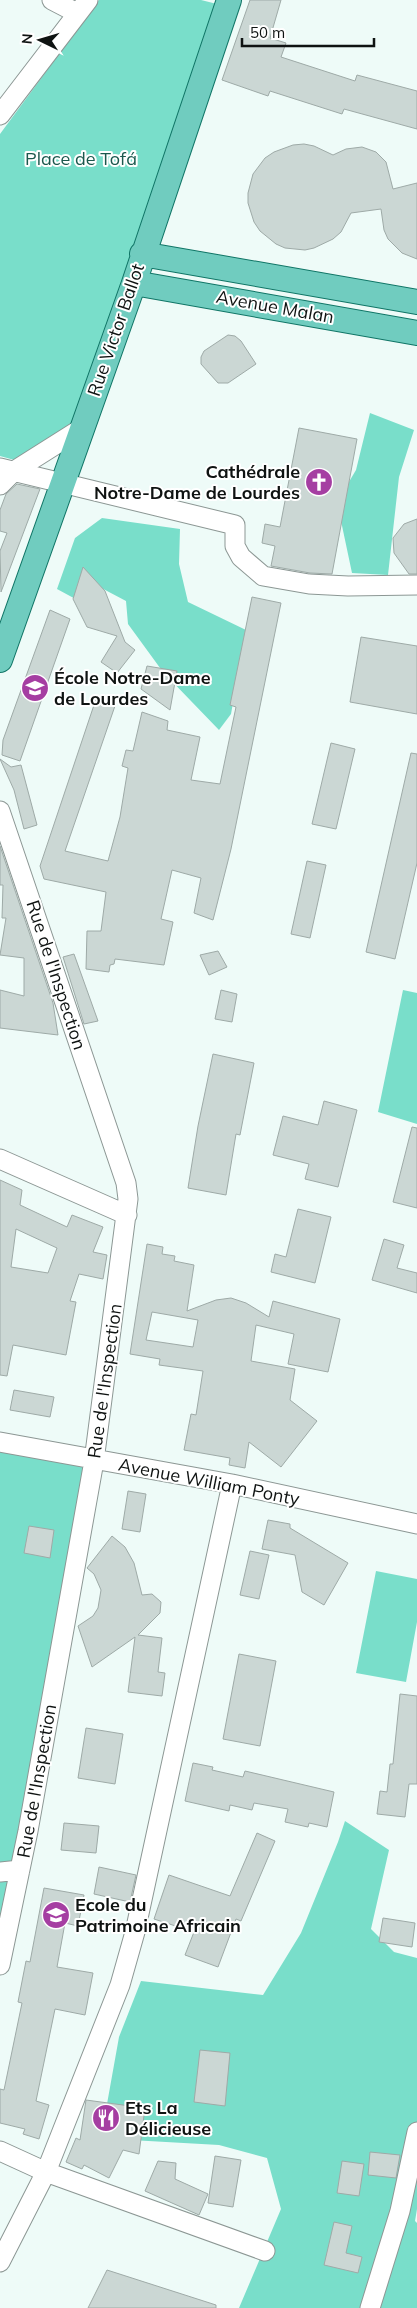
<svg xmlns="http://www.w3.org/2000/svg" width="417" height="2308" font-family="Mulish,sans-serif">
	<rect width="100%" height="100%" fill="#eefbf8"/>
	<!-- green -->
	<path fill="#79deca" d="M99,0H201L217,4L77,421L18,461L0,456V134Z
		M370,413L414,430L399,477L388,575L352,573L337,502L356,470Z
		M102,518L180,529L179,564L188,602L246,630L231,714L219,730L163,672L128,624L126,601L90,582L81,602L57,589L75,538Z
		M403,990L417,993V1124L378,1112Z
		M0,1446L94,1461L0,1961Z
		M376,1571L417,1579V1622L406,1682L356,1673Z
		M345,1821L389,1850L371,1929L394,1952L417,1958V2209L415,2221L417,2223V2308H239L281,2209L267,2158L219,2145L113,2139L107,2104L119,2037L141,1981L263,1995L301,1933L338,1842Z"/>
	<!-- building -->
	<path fill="#cbd7d4" stroke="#9eaaa7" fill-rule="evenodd" d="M250,0H281L270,38L286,43L281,57L355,81L357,75L417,91V129L344,109L342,114L270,91L268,96L222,80Z
		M304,144L314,146L333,155L346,149L362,147L376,152L386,162L393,189L417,183V259L402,253L388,239L384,230L381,209L351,213L341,232L333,239L314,248L305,250L285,248L276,244L260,231L254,222L248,203V193L253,174L265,158L274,152L293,145Z
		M228,335L235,336L241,341L256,364L228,383H218L201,364V357L204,351Z
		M299,428L357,439L332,574L310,573L271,566L275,546L262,543L265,524L280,527Z
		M17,484L40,489L1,592L0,551L7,533L0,531V510L6,494Z
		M417,519V574H409L394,553L393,538L404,524Z
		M83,567L105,591L125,642L135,650L117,673L101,662L117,636L87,627L73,599Z
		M252,597L281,603L231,849L213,920L194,913L201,878L172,870L161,919L173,922L164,965L115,959L114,964L110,965L109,972L86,969L87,931H101L106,892L44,879L40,866L97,696L116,703L65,851L108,861L120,817L128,768L122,766L126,750L133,751L142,712L168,721L167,730L200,737L191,780L220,784L236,707L230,705Z
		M50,610L70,619L20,761L2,755L3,740Z
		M361,637L417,646V714L350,702Z
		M147,666L177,671L170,710L141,689Z
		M331,743L355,749L336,829L312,824Z
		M411,753L417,754V863L395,959L366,952Z
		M0,759L11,767L21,765L37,825L24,829L14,790Z
		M0,846L53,1003L58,1035L0,1028V990L24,996V958L0,955L6,918H2L3,885H0Z
		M307,861L326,865L310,938L291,934Z
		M218,951L227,967L209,975L200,955Z
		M74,954L98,1021L84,1024L63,957Z
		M221,990L237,994L232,1022L215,1019Z
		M213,1054L254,1063L240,1135L236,1134L226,1195L188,1188L198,1126Z
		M324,1101L357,1110L338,1187L305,1179L309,1164L273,1155L283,1116L318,1125Z
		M412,1127L417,1128V1208L393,1202Z
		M0,1180L22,1190L20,1205L67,1227L72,1215L103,1227L93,1252L107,1255L103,1279L79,1274L70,1301L76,1302L66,1355L13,1345L7,1376L0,1375ZM16,1229L57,1248L48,1273L11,1267Z
		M298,1209L331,1217L315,1283L271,1272L275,1254L286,1257Z
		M384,1239L404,1245L397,1268L417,1273V1293L372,1280Z
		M147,1244L163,1247L162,1254L175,1256L174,1261L194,1265L187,1311L216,1300L231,1298L246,1303L269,1317L273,1301L340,1319L328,1372L288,1364L294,1334L256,1325L251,1361L295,1369L290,1400L317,1421L281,1467L249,1442L245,1468L229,1465L230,1458L184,1450L191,1414L196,1415L203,1371L159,1365L160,1359L130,1354ZM152,1312L198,1320L193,1347L146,1340Z
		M14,1390L54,1397L50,1417L10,1410Z
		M128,1491L146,1494L140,1532L122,1529Z
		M268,1520L290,1524V1528L348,1563L324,1605L302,1592L295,1555L262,1549Z
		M29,1526L54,1530L50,1558L24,1553Z
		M112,1536L125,1547L134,1563L142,1595L152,1594L161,1602L160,1613L138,1635L162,1638L158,1672L165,1673L162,1696L128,1692L135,1637L92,1667L78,1626L93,1616L98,1608L101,1590L94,1574L87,1568Z
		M250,1551L269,1555L259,1599L240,1595Z
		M239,1654L276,1661L260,1746L223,1739Z
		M400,1694L417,1696V1784H409L405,1817L377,1814L380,1791L387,1792L390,1764H393Z
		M86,1728L123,1734L115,1784L78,1778Z
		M193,1763L213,1767L212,1770L243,1777L245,1771L334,1792L327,1827L309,1823L308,1827L285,1822L288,1809L254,1803L252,1810L230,1805L229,1811L185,1801Z
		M64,1823L99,1826L96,1853L61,1850Z
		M257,1833L275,1841L241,1921L236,1919L218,1967L185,1955L194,1932L154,1919L169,1875L230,1896Z
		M99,1867L136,1875L130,1902L94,1894Z
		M44,1888L84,1895L78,1926L65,1923L57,1967L93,1973L85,2015L55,2009L36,2101L49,2105L39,2139L23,2134L25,2129L0,2123V2089L4,2090L22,2003L18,2002L26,1961L30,1962Z
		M383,1918L415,1923L412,1947L379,1942Z
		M200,2050L230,2053L225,2106L194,2102Z
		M86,2100L145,2108L139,2154L123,2150L109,2178L84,2165L82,2169L66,2162L76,2138L80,2140Z
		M370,2152L400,2155L396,2178L368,2175Z
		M215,2156L241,2160L233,2207L208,2203Z
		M158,2161L176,2163L175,2179L208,2194L199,2215L145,2191Z
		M342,2161L364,2164L359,2196L337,2193Z
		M334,2222L352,2226L346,2253L362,2257L358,2273L324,2265Z
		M107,2270L216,2305V2308H88Z"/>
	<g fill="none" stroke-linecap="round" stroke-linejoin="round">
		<!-- minor casing -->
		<g stroke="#8c9794" stroke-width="21">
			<path id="minor" d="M52,0L77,13
				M0,115L88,0
				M0,468L235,525V546L241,557L263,576L309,584L348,586L417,585
				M0,485L14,471L82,428
				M0,811L126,1183L128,1199L94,1461L28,1831L0,1965
				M0,1159L127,1215
				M0,1442L232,1484L417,1524
				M0,1872L20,1870
				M0,2151L46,2172L265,2251
				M0,2262L46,2172L120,1985L135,1932L232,1484
				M370,2308L400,2211L417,2132"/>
		</g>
		<!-- major casing -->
		<g stroke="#107566" stroke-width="26">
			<path id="major" d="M142,254L417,302
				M134,283L417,333
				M0,660L134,283L229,0"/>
		</g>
		<!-- minor -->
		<use href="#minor" stroke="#fff" stroke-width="19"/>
		<!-- major -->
		<use href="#major" stroke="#70ccbf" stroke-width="24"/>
	</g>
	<!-- icons -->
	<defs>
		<g id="church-disc" transform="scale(1.4375)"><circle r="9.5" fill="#a53ea2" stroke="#fff"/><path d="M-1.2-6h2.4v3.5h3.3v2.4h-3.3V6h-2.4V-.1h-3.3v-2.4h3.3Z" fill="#fff"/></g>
		<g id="school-disc" transform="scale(1.4375)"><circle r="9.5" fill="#a53ea2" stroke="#fff"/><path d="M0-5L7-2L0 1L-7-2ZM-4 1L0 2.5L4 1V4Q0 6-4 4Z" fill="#fff"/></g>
		<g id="university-disc" transform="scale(1.4375)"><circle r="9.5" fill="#a53ea2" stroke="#fff"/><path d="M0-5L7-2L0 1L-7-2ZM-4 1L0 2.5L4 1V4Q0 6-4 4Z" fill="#fff"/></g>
		<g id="restaurant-disc" transform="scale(1.4375)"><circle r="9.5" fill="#a53ea2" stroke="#fff"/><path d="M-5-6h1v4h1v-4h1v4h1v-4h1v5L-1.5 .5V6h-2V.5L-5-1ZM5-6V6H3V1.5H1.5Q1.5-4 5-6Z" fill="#fff"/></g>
	</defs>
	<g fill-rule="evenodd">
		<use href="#church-disc" x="319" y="482"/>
		<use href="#school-disc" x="35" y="688"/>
		<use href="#university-disc" x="56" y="1915"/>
		<use href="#restaurant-disc" x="106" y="2118"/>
	</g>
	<g text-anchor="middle" stroke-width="4" stroke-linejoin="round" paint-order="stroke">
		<!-- park labels -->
		<g font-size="18" fill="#1b584d" stroke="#fff">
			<text x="81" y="165">Place de Tofá</text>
		</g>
		<!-- street labels -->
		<g font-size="18" fill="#0f1312" stroke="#fff">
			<text transform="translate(275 307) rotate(10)" y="6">Avenue Malan</text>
			<text transform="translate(116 330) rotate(-71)" y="6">Rue Victor Ballot</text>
			<text transform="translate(56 975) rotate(72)" y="6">Rue de l'Inspection</text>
			<text transform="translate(105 1381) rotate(-82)" y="6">Rue de l'Inspection</text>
			<text transform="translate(209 1482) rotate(11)" y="6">Avenue William Ponty</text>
			<text transform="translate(37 1781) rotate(-80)" y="6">Rue de l'Inspection</text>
		</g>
		<!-- poi labels -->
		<g font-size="18" font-weight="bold" fill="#0f1312" stroke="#fff" text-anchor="start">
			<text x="300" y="478" text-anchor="end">Cathédrale<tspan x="300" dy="21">Notre-Dame de Lourdes</tspan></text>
			<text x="54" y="684">École Notre-Dame<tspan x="54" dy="21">de Lourdes</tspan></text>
			<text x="75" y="1911">Ecole du<tspan x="75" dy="21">Patrimoine Africain</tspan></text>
			<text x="125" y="2114">Ets La<tspan x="125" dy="21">Délicieuse</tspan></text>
		</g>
	</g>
	<!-- north arrow -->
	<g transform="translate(40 40) rotate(275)" stroke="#ffffff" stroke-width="4" paint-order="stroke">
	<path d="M0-4L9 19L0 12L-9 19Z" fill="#0f1312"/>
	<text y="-8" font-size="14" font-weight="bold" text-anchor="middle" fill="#0f1312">N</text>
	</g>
	<!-- scale -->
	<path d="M242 38v8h132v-8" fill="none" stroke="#0f1312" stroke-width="2.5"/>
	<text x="250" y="38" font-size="15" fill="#0f1312" stroke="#ffffff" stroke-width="4" paint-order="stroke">50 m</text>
</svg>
